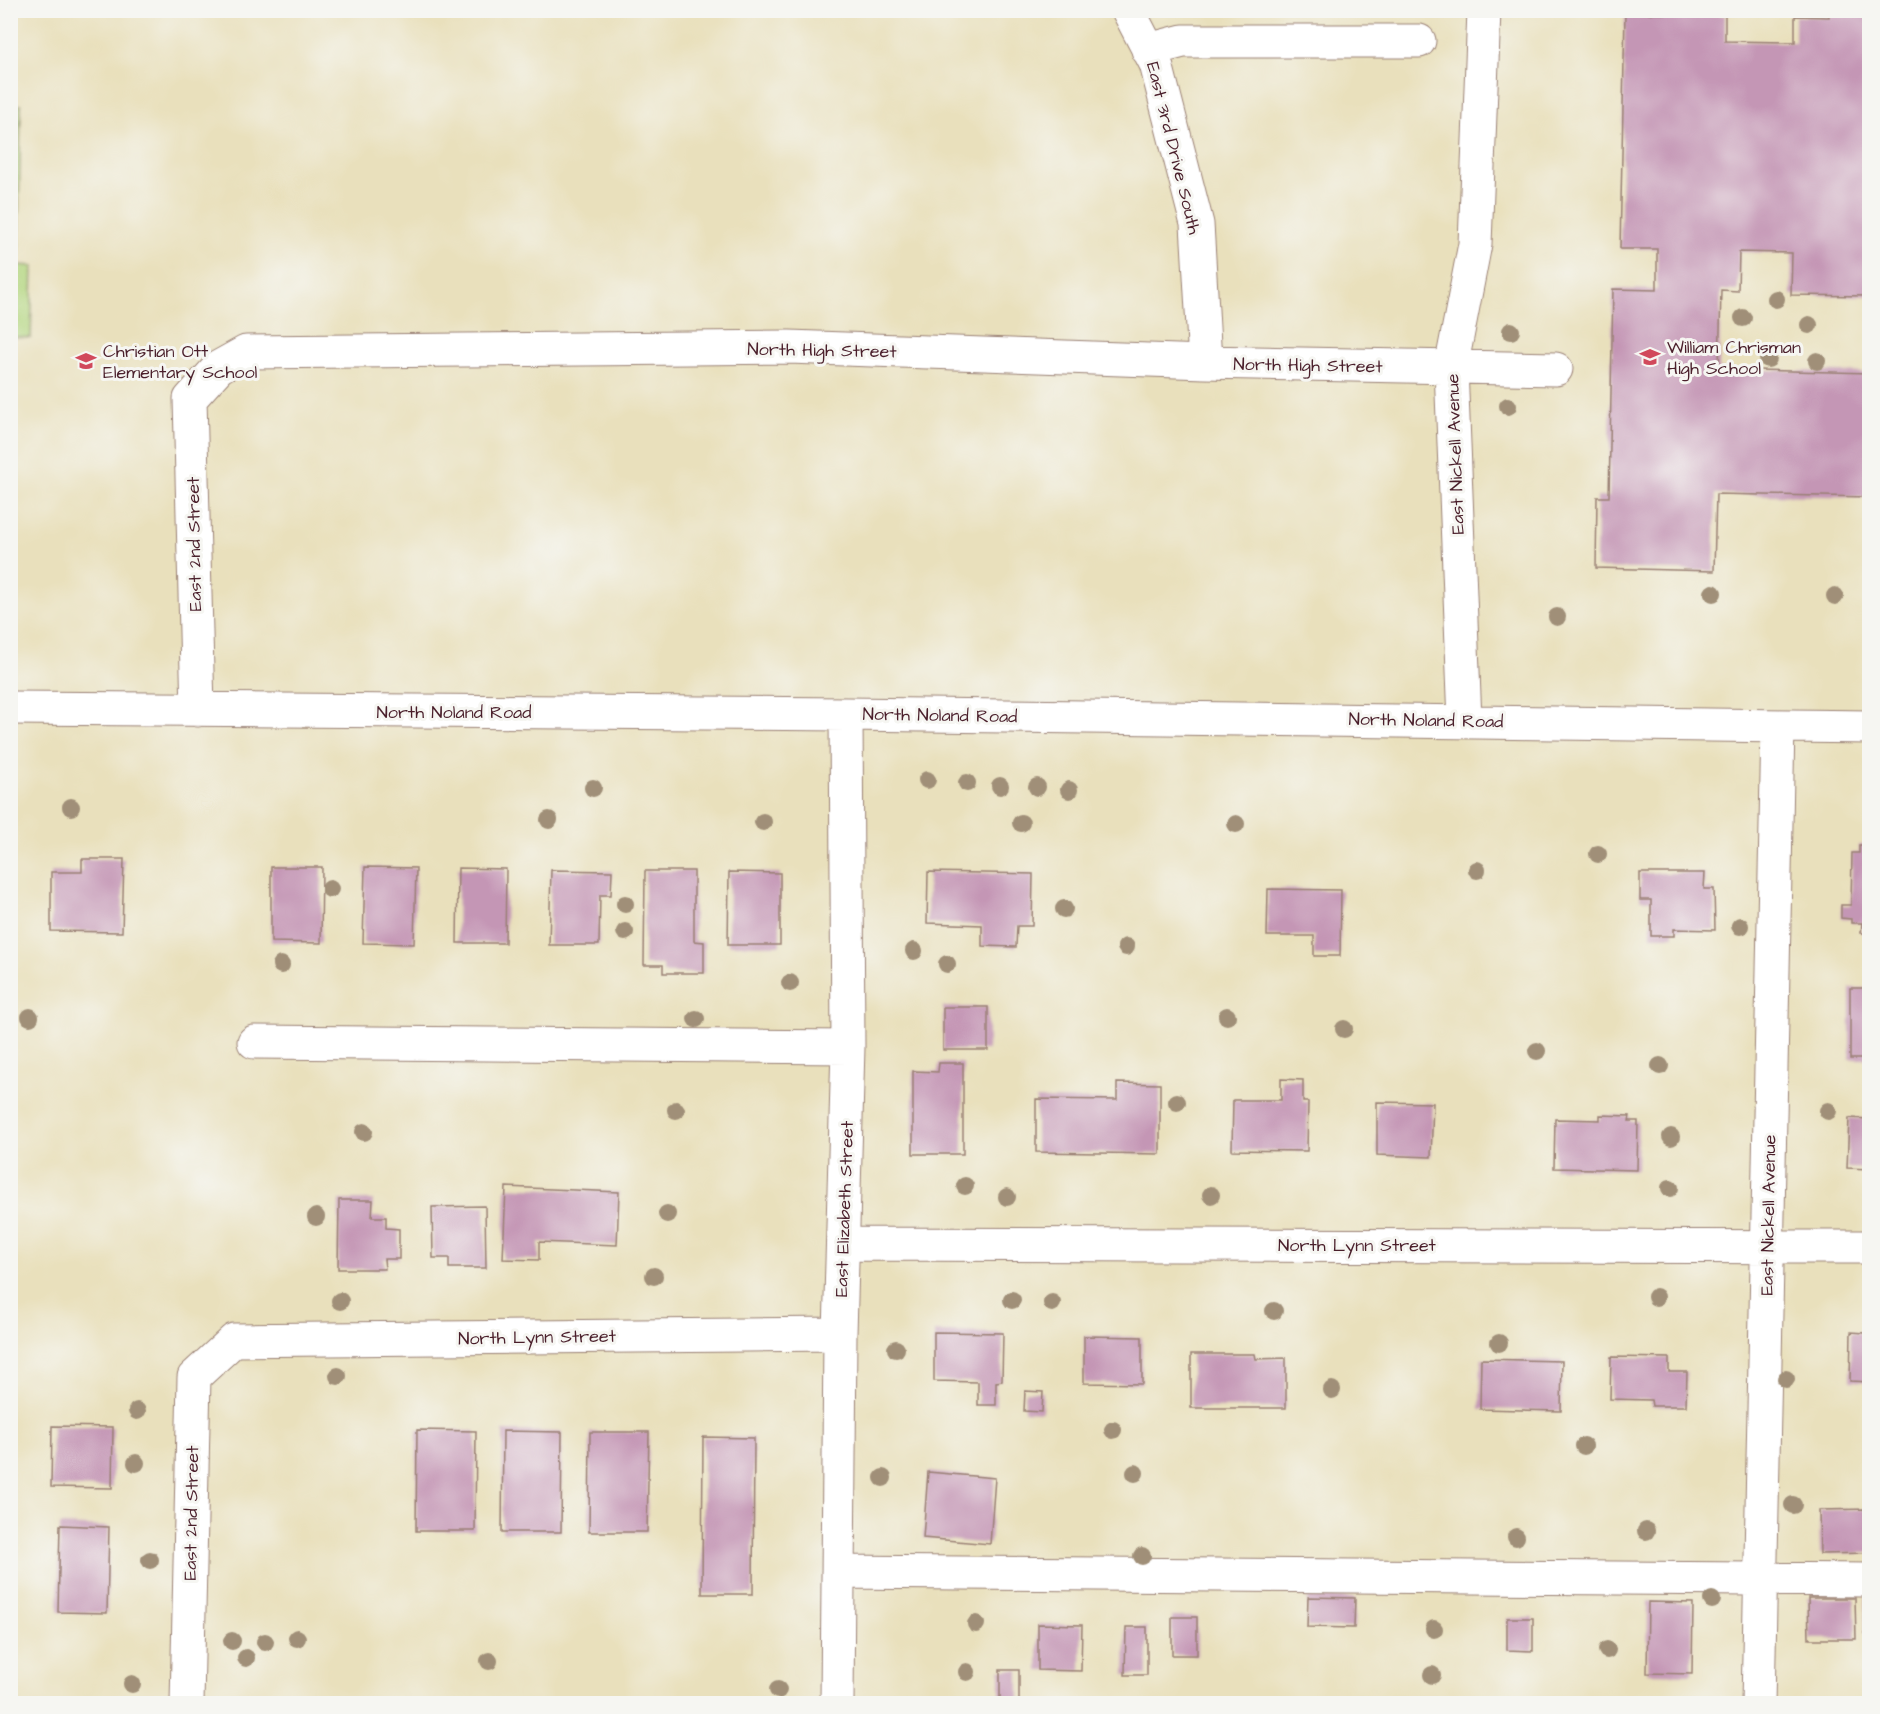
<svg xmlns="http://www.w3.org/2000/svg" width="1880" height="1714" font-family="'Architects Daughter',sans-serif">
	<rect width="100%" height="100%" fill="#f6f6f2"/>
	<filter id="ink" filterUnits="userSpaceOnUse"><feTurbulence type="fractalNoise" baseFrequency=".0167" numOctaves="2"/><feDisplacementMap in="SourceGraphic" scale="12" xChannelSelector="R" yChannelSelector="G"/><feConvolveMatrix kernelMatrix="1 2 1 2 8 2 1 2 1" color-interpolation-filters="sRGB"/></filter>
	<filter id="wash" filterUnits="userSpaceOnUse"><feTurbulence type="fractalNoise" baseFrequency=".008" numOctaves="4" result="noise"/><feDisplacementMap in="SourceGraphic" scale="24" xChannelSelector="R" yChannelSelector="G"/><feGaussianBlur stdDeviation="1.35" result="paint"/><feColorMatrix in="noise" values="0 0 0 0 0 0 0 0 0 0 0 0 0 0 0 0 0 1.4 0 .05"/><feComposite in="paint" operator="in"/></filter>
	<g filter="url(#wash)">
		<rect width="100%" height="100%" fill="#e9e0bc"/>
		<!-- green -->
		<path fill="#b3d67f" stroke="#7e7a55" stroke-width="1.5" d="M11,105H21L18,265L33,266L31,338L11,337Z"/>
		<g id="blocks">
			<!-- building -->
			<path fill="#c496b5" d="M1829,10H1870V296L1791,295L1792,253L1739,252L1738,291L1721,290L1719,369L1870,373V497L1716,494L1714,571L1596,568L1597,497H1609L1613,289L1657,290V249H1620L1625,13L1725,15V41L1795,42V16L1829,17Z
				M1859,845H1870V933H1861L1862,923H1851V919L1841,918V905H1851L1852,853H1859Z
				M82,859H124L122,932L51,931V872H82Z
				M271,867H322L321,943L271,942Z
				M365,867L416,868L414,944L363,943Z
				M458,868L506,869L505,943H457Z
				M551,870L612,871L611,895H600L599,945H549Z
				M645,871H694V941L704,942V973H663V965H644Z
				M729,872L780,873V945H728Z
				M928,872L1033,874L1032,926H1017L1016,947L982,946V925L927,923Z
				M1640,873H1705L1704,889H1714L1715,930L1674,929V936H1651V900H1640Z
				M1268,889L1341,890L1340,956H1314V936H1267Z
				M1850,988H1870V1059H1850Z
				M943,1007H988V1050H943Z
				M939,1063H963V1154H913V1071L938,1072Z
				M1281,1079L1303,1080V1102H1308L1307,1151L1232,1150L1233,1100H1281Z
				M1117,1083L1160,1084V1154L1036,1152V1099L1117,1100Z
				M1377,1102L1433,1103L1431,1157L1377,1155Z
				M1600,1115L1630,1116L1629,1121H1638L1637,1170L1554,1168L1555,1119L1600,1120Z
				M1849,1118L1870,1119V1169L1847,1168Z
				M506,1187L619,1192L617,1245L539,1242V1260L503,1259Z
				M339,1200H373L372,1217H386V1228L399,1229V1259H384L385,1269H338Z
				M485,1206L486,1268H449V1258H433L432,1207Z
				M1865,1325H1870V1382L1850,1381L1851,1332L1865,1333Z
				M934,1332L1003,1333L1002,1381L996,1382V1405H978V1382L934,1381Z
				M1084,1336L1142,1337V1384L1084,1383Z
				M1191,1354H1255L1256,1359L1286,1358V1408H1191Z
				M1611,1357L1669,1358V1372H1687L1686,1406H1652L1651,1400L1610,1399Z
				M1481,1359L1562,1361L1561,1411L1480,1409Z
				M1025,1391L1043,1392L1042,1412L1024,1411Z
				M52,1426L113,1427L112,1488L51,1487Z
				M417,1430L476,1431L475,1531H416Z
				M503,1431L562,1432L561,1532H502Z
				M590,1432H649L647,1532H589Z
				M703,1437L754,1438L753,1594H702Z
				M928,1472L995,1478L990,1544L923,1538Z
				M1870,1509V1553L1820,1554L1819,1510Z
				M60,1525L109,1527L107,1613L58,1612Z
				M1866,1592H1870V1633H1865Z
				M1308,1597L1355,1598L1354,1628L1307,1627Z
				M1808,1598H1855L1856,1639H1809Z
				M1648,1602L1693,1603L1692,1674L1647,1673Z
				M1172,1617H1197V1655H1172Z
				M1507,1618H1533V1651L1507,1650Z
				M1038,1624L1082,1625L1081,1671L1038,1670Z
				M1126,1627H1147V1675H1125Z
				M1000,1670H1019V1703L1000,1702Z"/>
		</g>
	</g>
	<g filter="url(#ink)">
		<use href="#blocks" fill-opacity="0" stroke="#9a8074" stroke-width="1.5"/>
		<g fill="none" stroke-linecap="round" stroke-linejoin="round">
			<!-- minor casing -->
			<g stroke="#9a8074" stroke-width="35">
				<path id="minor" d="M1128,10L1156,64L1197,224L1205,362
					M1148,50L1183,41H1419
					M10,708L846,714L1870,727
					M198,710L190,399L219,367L246,352L789,347L1205,362L1556,369
					M1465,721L1451,368L1475,244L1484,10
					M254,1042L848,1047
					M844,1244L1870,1247
					M838,1572L1870,1580
					M187,1704L194,1377L234,1340L840,1334
					M837,1704L840,1334L848,1047L846,714
					M1758,1704L1778,726"/>
			</g>
			<!-- minor -->
			<use href="#minor" stroke="#fff" stroke-width="33"/>
		</g>
		<!-- trees -->
		<g fill="#a08f78">
			<circle cx="1776" cy="299" r="9"/>
			<circle cx="1743" cy="318" r="9"/>
			<circle cx="1809" cy="325" r="9"/>
			<circle cx="1511" cy="331" r="9"/>
			<circle cx="1768" cy="359" r="9"/>
			<circle cx="1817" cy="361" r="9"/>
			<circle cx="1508" cy="406" r="9"/>
			<circle cx="1713" cy="593" r="9"/>
			<circle cx="1835" cy="596" r="9"/>
			<circle cx="1557" cy="617" r="9"/>
			<circle cx="927" cy="780" r="9"/>
			<circle cx="967" cy="783" r="9"/>
			<circle cx="1000" cy="786" r="9"/>
			<circle cx="1037" cy="787" r="9"/>
			<circle cx="593" cy="788" r="9"/>
			<circle cx="1069" cy="790" r="9"/>
			<circle cx="71" cy="807" r="9"/>
			<circle cx="549" cy="820" r="9"/>
			<circle cx="763" cy="822" r="9"/>
			<circle cx="1021" cy="823" r="9"/>
			<circle cx="1236" cy="824" r="9"/>
			<circle cx="1598" cy="854" r="9"/>
			<circle cx="1477" cy="870" r="9"/>
			<circle cx="330" cy="889" r="9"/>
			<circle cx="625" cy="904" r="9"/>
			<circle cx="1064" cy="909" r="9"/>
			<circle cx="1740" cy="926" r="9"/>
			<circle cx="625" cy="932" r="9"/>
			<circle cx="1126" cy="947" r="9"/>
			<circle cx="914" cy="951" r="9"/>
			<circle cx="947" cy="964" r="9"/>
			<circle cx="281" cy="965" r="9"/>
			<circle cx="790" cy="983" r="9"/>
			<circle cx="1227" cy="1016" r="9"/>
			<circle cx="30" cy="1017" r="9"/>
			<circle cx="696" cy="1019" r="9"/>
			<circle cx="1344" cy="1029" r="9"/>
			<circle cx="1537" cy="1051" r="9"/>
			<circle cx="1660" cy="1066" r="9"/>
			<circle cx="1177" cy="1102" r="9"/>
			<circle cx="676" cy="1110" r="9"/>
			<circle cx="1828" cy="1111" r="9"/>
			<circle cx="364" cy="1132" r="9"/>
			<circle cx="1671" cy="1137" r="9"/>
			<circle cx="965" cy="1186" r="9"/>
			<circle cx="1670" cy="1188" r="9"/>
			<circle cx="1211" cy="1195" r="9"/>
			<circle cx="1007" cy="1197" r="9"/>
			<circle cx="667" cy="1214" r="9"/>
			<circle cx="316" cy="1217" r="9"/>
			<circle cx="654" cy="1276" r="9"/>
			<circle cx="1656" cy="1297" r="9"/>
			<circle cx="1012" cy="1300" r="9"/>
			<circle cx="340" cy="1301" r="9"/>
			<circle cx="1052" cy="1303" r="9"/>
			<circle cx="1274" cy="1311" r="9"/>
			<circle cx="1499" cy="1343" r="9"/>
			<circle cx="896" cy="1349" r="9"/>
			<circle cx="338" cy="1376" r="9"/>
			<circle cx="1786" cy="1379" r="9"/>
			<circle cx="1332" cy="1390" r="9"/>
			<circle cx="137" cy="1411" r="9"/>
			<circle cx="1113" cy="1430" r="9"/>
			<circle cx="1584" cy="1446" r="9"/>
			<circle cx="136" cy="1463" r="9"/>
			<circle cx="1135" cy="1473" r="9"/>
			<circle cx="883" cy="1478" r="9"/>
			<circle cx="1793" cy="1505" r="9"/>
			<circle cx="1646" cy="1531" r="9"/>
			<circle cx="1516" cy="1537" r="9"/>
			<circle cx="1142" cy="1556" r="9"/>
			<circle cx="150" cy="1560" r="9"/>
			<circle cx="1712" cy="1600" r="9"/>
			<circle cx="976" cy="1624" r="9"/>
			<circle cx="1434" cy="1629" r="9"/>
			<circle cx="297" cy="1638" r="9"/>
			<circle cx="232" cy="1641" r="9"/>
			<circle cx="265" cy="1642" r="9"/>
			<circle cx="1607" cy="1650" r="9"/>
			<circle cx="246" cy="1658" r="9"/>
			<circle cx="489" cy="1661" r="9"/>
			<circle cx="967" cy="1672" r="9"/>
			<circle cx="1432" cy="1675" r="9"/>
			<circle cx="132" cy="1684" r="9"/>
			<circle cx="778" cy="1690" r="9"/>
		</g>
	</g>
	<!-- icons -->
	<defs>
		<g id="school-bare" transform="scale(1.62)"><path d="M0-5L7-2L0 1L-7-2ZM-4 1L0 2.5L4 1V4Q0 6-4 4Z" fill="#d1495b" stroke="#f6f6f2" stroke-width="2.5" paint-order="stroke"/></g>
	</defs>
	<g fill-rule="evenodd">
		<use href="#school-bare" x="1650" y="357"/>
		<use href="#school-bare" x="86" y="361"/>
	</g>
	<g text-anchor="middle" stroke-width="6" stroke-linejoin="round" paint-order="stroke">
		<!-- street labels -->
		<g font-size="18" fill="#4a1f2b" stroke="#f6f6f2">
			<text transform="translate(1174 148) rotate(76)" y="6">East 3rd Drive South</text>
			<text transform="translate(822 350) rotate(1)" y="6">North High Street</text>
			<text transform="translate(1308 365) rotate(1)" y="6">North High Street</text>
			<text transform="translate(1455 454) rotate(-92)" y="6">East Nickell Avenue</text>
			<text transform="translate(194 544) rotate(-91)" y="6">East 2nd Street</text>
			<text x="454" y="718">North Noland Road</text>
			<text transform="translate(940 715) rotate(1)" y="6">North Noland Road</text>
			<text transform="translate(1426 720) rotate(1)" y="6">North Noland Road</text>
			<text transform="translate(844 1209) rotate(-88)" y="6">East Elizabeth Street</text>
			<text transform="translate(1768 1215) rotate(-89)" y="6">East Nickell Avenue</text>
			<text x="1357" y="1251">North Lynn Street</text>
			<text transform="translate(537 1337) rotate(-1)" y="6">North Lynn Street</text>
			<text transform="translate(191 1513) rotate(-89)" y="6">East 2nd Street</text>
		</g>
		<!-- poi labels -->
		<g font-size="18" fill="#4a1f2b" stroke="#f6f6f2" text-anchor="start">
			<text x="1667" y="353">William Chrisman<tspan x="1667" dy="21">High School</tspan></text>
			<text x="103" y="357">Christian Ott<tspan x="103" dy="21">Elementary School</tspan></text>
		</g>
	</g>
	<!-- margin -->
	<rect width="1880" height="1714" fill="none" stroke="#f6f6f2" stroke-width="36"/>
</svg>
